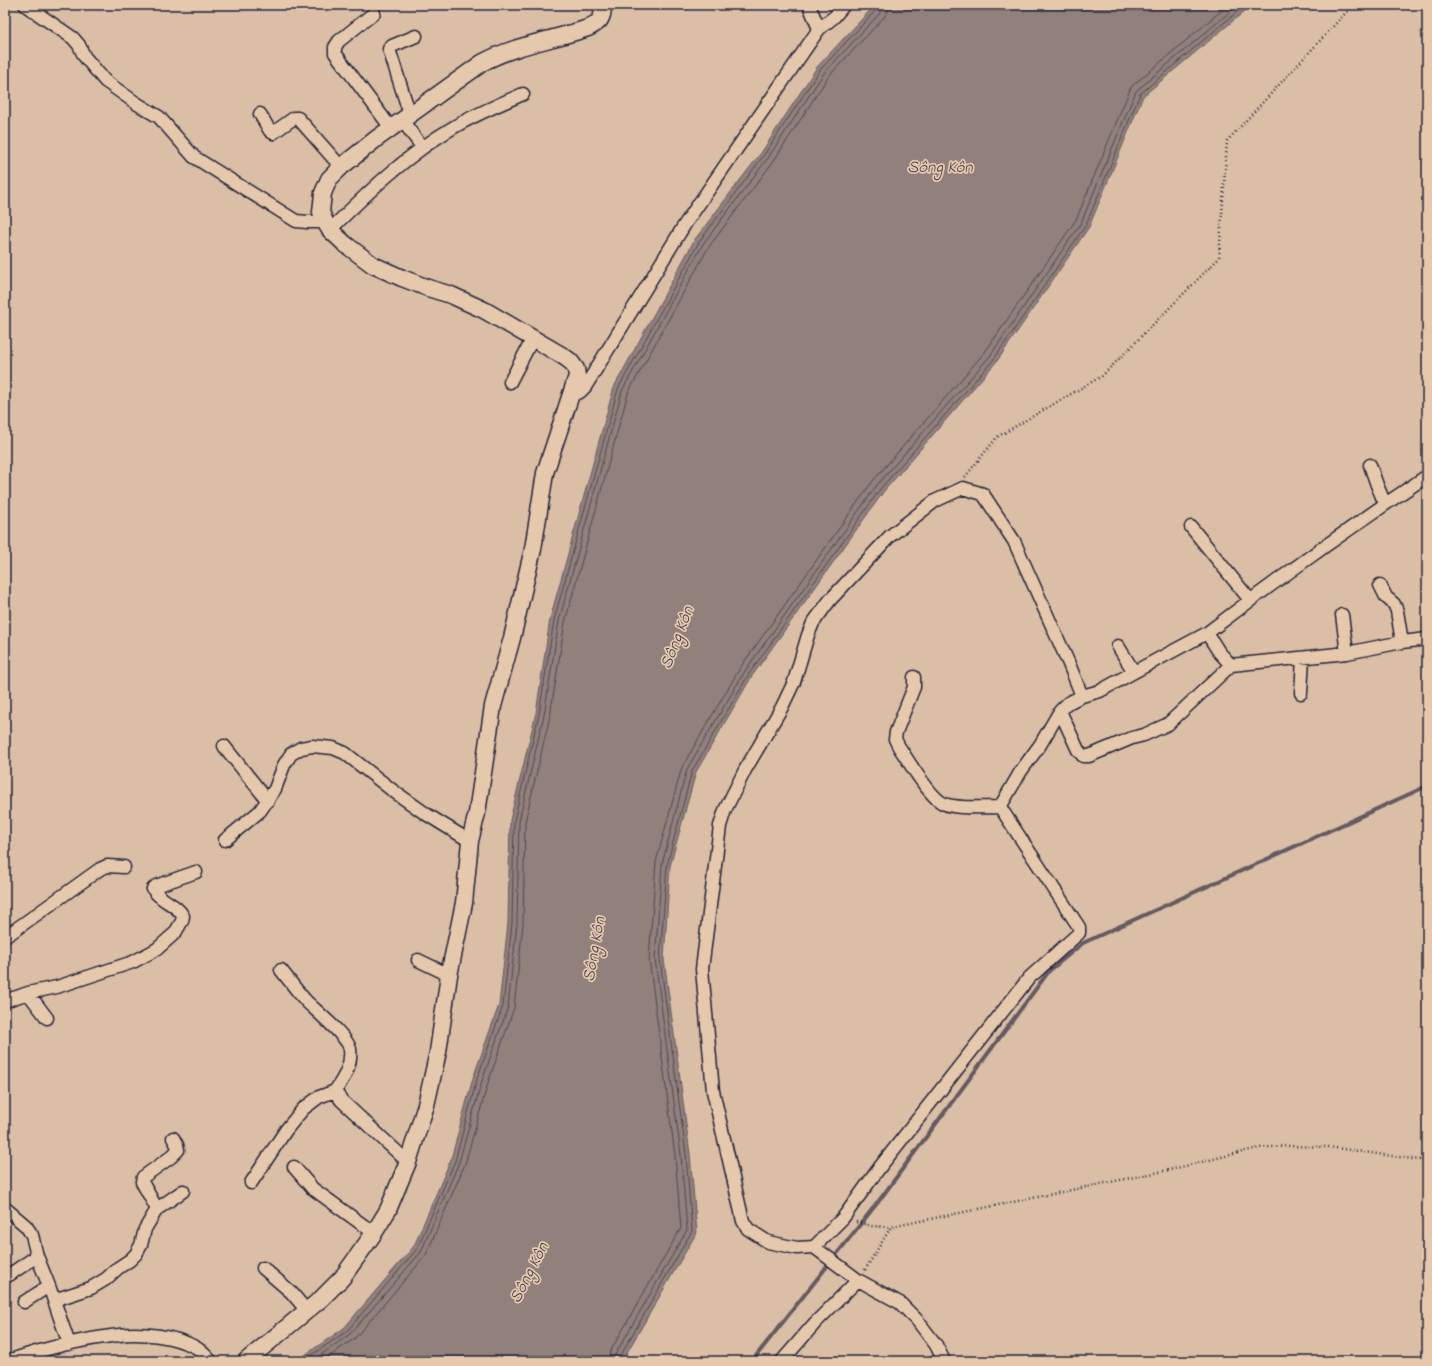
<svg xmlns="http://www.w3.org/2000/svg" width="1432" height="1366" font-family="'Indie Flower',sans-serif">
	<rect width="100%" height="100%" fill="#dabfa6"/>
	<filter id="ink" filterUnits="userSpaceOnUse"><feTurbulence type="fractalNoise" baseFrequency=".025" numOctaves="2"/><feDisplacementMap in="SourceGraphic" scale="8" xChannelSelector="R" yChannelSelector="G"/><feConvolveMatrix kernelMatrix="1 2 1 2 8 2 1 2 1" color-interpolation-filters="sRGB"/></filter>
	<g filter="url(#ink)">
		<!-- water -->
		<path fill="#91807c" stroke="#655a62" d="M875,5H1252L1143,96L1089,227L997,361L884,491L752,676L696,772L670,866L664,959L690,1154L697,1232L622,1361H296L344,1328L414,1246L451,1159L473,1078L499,1005L508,923L510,820L536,713L550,619L614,387L695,239L761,153L817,67Z"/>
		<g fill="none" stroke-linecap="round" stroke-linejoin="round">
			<!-- shore -->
			<path stroke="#4e4855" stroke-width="1" d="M303,1361L347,1331L417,1249L455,1161L477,1079L503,1006L512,923L514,821L539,714L554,620L618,389L699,242L764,155L820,70L877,9L878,5
				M312,1361L350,1334L421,1252L459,1162L482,1081L508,1007L517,923L519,821L544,715L559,621L622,391L703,244L768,158L824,73L880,13L883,5
				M323,1361L355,1338L426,1255L465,1164L488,1083L514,1008L523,924L525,822L550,716L565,622L628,393L708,248L773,162L828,77L885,16L888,11L889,5
				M608,1361L610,1352L681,1228L675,1155L649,959L656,862L682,767L740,668L872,482L985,352L1076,220L1131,87L1228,5
				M614,1361L615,1355L687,1230L681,1155L655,959L662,864L687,769L745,671L877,485L990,356L1081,223L1136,91L1238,5
				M619,1361V1358L692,1231L686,1154L660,959L667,865L692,771L749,674L881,488L994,359L1086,225L1140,94L1245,5"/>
			<!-- stream -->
			<path stroke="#655a62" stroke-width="4" d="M752,1361L878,1202L1049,971L1083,943L1427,786"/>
			<!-- street casing -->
			<g stroke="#22223b" stroke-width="15">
				<path id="street" d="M25,5L73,38L79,45L84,56L105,81L136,103L159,117L194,157L296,221L307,222H325
					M809,5L819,29
					M374,13L339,41L335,47V53L391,128
					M260,114L270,131L273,133L294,118H298L341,167
					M410,115L389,49L392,46L416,36
					M402,120L422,147
					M330,230C368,192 408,154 454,127C476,114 500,104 523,94
					M510,382L533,338
					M571,395L580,392L585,387L685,224L819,29L834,17L844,5
					M1370,465L1377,485L1385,504
					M1191,527L1250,600
					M1380,585L1386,597L1394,604L1397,611L1402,642
					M1342,615L1347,653
					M1207,633C1279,578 1352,526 1427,476
					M1118,646L1134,672
					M914,677V687L896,732L895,739L899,747C908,760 931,800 945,804C958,809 985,807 1000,807
					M1301,693L1303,658
					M1060,711L1078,750L1083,756H1089L1132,738L1144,735L1168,724L1231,665
					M224,746L268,801
					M225,840L260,811L275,789L284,765L291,754L301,748L312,746L333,748L345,753L392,790L426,814L470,841
					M5,937L100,869L107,866L124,867
					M418,960L449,975
					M281,970C289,980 297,991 306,1001C316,1011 348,1037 350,1049C352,1065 344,1078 335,1091L341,1100L408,1162
					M28,993L47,1018
					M5,1001L28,993L57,987L133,962L157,949L175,933L182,921L183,916C177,904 161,902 153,889L156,886L196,872
					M294,1167L312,1188L374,1233
					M251,1183L286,1130L303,1109L319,1097L335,1091
					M5,1208L26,1226L32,1235L37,1256L49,1286L69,1344
					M157,1209L183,1191
					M814,1247L843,1218L880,1167L1029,978L1079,933V927L1000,807L1021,771L1040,745L1060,711L1068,703L1082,696L1100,691L1134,672L1207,633L1219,652L1231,665L1347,653L1402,642L1427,639
					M263,1268L291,1292L307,1311
					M9,1275L37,1256
					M54,1300L91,1288L106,1279L118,1268L130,1260L136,1254L141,1245L145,1229L157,1209L142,1182L143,1177L171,1157L178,1150L177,1145L173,1138
					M24,1302L49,1286
					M8,1361C43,1349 83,1339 119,1335C142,1332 175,1336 195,1347C201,1350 206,1356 211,1361
					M782,1361L815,1323L858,1280
					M944,1361L936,1345L917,1320L900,1303L858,1280L814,1247L797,1248L768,1242L748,1229L743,1221L713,1091L702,969L720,826L725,810L745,770L782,707L794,682L808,635L813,623L830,600L890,536L935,501L963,488L983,494L1014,541L1069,664L1082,696"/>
			</g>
			<!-- secondary casing -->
			<g stroke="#22223b" stroke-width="19">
				<path id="secondary" d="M246,1361L321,1299L342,1278L374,1233L388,1210L408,1162L426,1105L438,1052L449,975L464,903L470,841L477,813L493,706L512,638L533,549L545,473L577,376L576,369L570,361L563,356L484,310L451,295L428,288L402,278L373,265L345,244L330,230L325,222L321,212L323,193L329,179L341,167L376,139L482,63C514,45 553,40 588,28C600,22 603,19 603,5"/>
			</g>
			<!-- path -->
			<path stroke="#22223b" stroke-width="2.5" stroke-dasharray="1 3" stroke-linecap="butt" d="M965,477L997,437L1102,376L1219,258L1227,141L1353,5
				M856,1222L872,1226L891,1227
				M865,1270L891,1227L1169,1170L1258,1148L1286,1146L1329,1147L1427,1161"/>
			<!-- street -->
			<use href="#street" stroke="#e6c9ad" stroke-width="12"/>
			<!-- secondary -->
			<use href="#secondary" stroke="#e6c9ad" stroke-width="16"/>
		</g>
	</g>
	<g text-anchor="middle" stroke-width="3.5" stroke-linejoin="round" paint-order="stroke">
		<!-- water labels -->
		<g font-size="17" font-style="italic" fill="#433e4e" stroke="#e6c9ad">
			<text x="940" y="172">Sông Kôn</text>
			<text transform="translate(676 637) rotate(-69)" y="6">Sông Kôn</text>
			<text transform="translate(593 949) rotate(-80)" y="6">Sông Kôn</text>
			<text transform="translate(528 1272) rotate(-63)" y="6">Sông Kôn</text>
		</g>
	</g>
	<!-- margin -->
	<rect width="1432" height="1366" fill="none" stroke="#e6c9ad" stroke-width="20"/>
	<rect x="10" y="10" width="1412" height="1346" fill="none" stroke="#22223b" stroke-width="1.5" filter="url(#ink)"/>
</svg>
